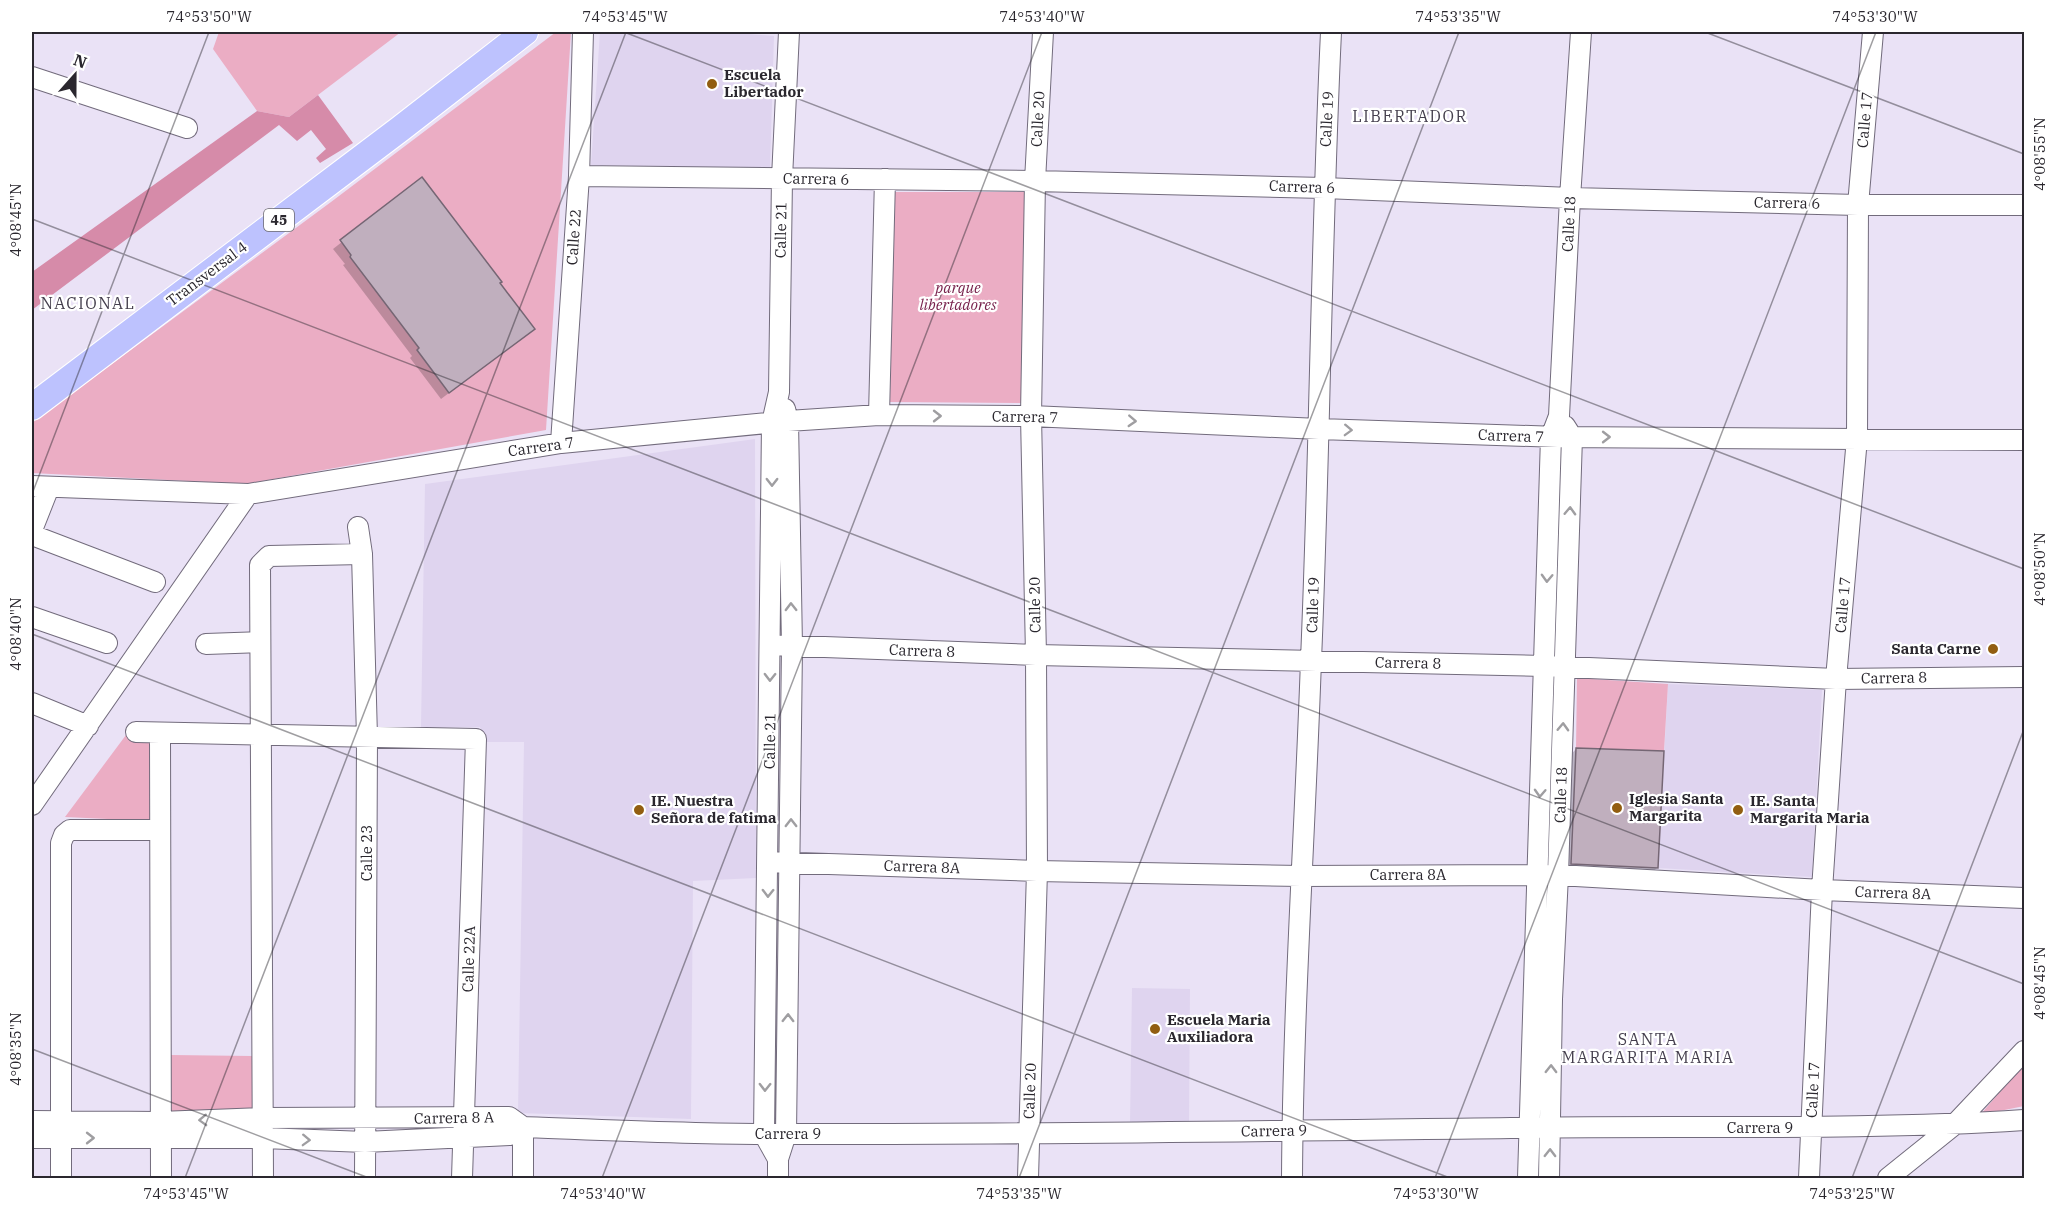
<svg xmlns="http://www.w3.org/2000/svg" width="2056" height="1210" font-family="'IBM Plex Serif',serif">
	<rect width="100%" height="100%" fill="#eae2f6"/>
	<!-- built -->
	<path fill="#dfd4ef" d="M600,32H725L774,36L770,169L591,165Z
		M755,439L756,878L693,881L691,1119L518,1113L524,742H483L480,727H421L425,484Z
		M1668,684L1822,690L1812,877L1658,868Z
		M1132,988L1190,989L1189,1125L1130,1124Z"/>
	<!-- green -->
	<path fill="#ebadc4" d="M219,32H401L289,117L257,111L213,49Z
		M556,32H571L546,430L246,484L32,473V423L331,202Z
		M894,192H1026L1021,403L890,402Z
		M1577,678L1668,684L1664,751L1576,748Z
		M126,735L153,737L151,821L65,817Z
		M171,1055L252,1056V1119H171Z
		M2024,1064V1106L1980,1115Z"/>
	<!-- forest -->
	<path fill="#d68ba9" d="M318,95L353,143L320,163L316,158L326,149L311,130L297,141L279,125L32,310V272L257,111L289,117Z"/>
	<!-- shadow -->
	<path fill="#0003" d="M422,179L533,329L441,399L410,358L412,356L343,265L345,264L333,249Z
		M1576,749L1657,868L1641,883L1556,879L1561,765Z"/>
	<!-- building -->
	<path fill="#c0afbe" stroke="#756674" stroke-width="1.5" d="M422,177L502,282L500,283L535,329L449,393L417,350L419,348L350,257L351,255L340,240Z
		M1576,748L1664,751L1658,868L1571,864Z"/>
	<g fill="none" stroke-linecap="round" stroke-linejoin="round">
		<!-- minor casing -->
		<g stroke="#726b7c" stroke-width="22">
			<path id="minor" d="M32,77L187,128
				M579,176L1035,181L1324,188L1570,198L1858,205H2024
				M879,415L885,179
				M561,443L579,176L583,32
				M32,486L248,494L561,443L788,421L879,415L1031,416L1319,429L1558,437L2024,440
				M358,527L362,554L367,737L365,1178
				M32,530L49,487
				M32,535L155,582
				M32,617L107,643
				M206,644L260,642
				M771,645L1036,655L1544,666L1836,679L2024,677
				M32,703L88,726
				M136,732L476,739L462,1178
				M160,733L161,1178
				M32,805L248,494
				M768,862L1037,871L1301,876L1558,875L1822,890L2024,898
				M32,1121L160,1122L262,1118L509,1117L523,1127
				M523,1127C603,1130 684,1134 764,1134C1013,1135 1262,1131 1511,1128C1683,1125 1854,1131 2024,1120
				M32,1138H263L365,1142L510,1135L523,1127
				M778,1159L764,1134L772,423L779,392L782,178L789,32
				M61,1178V843L64,835L70,830H160
				M263,1178L260,565L269,556L362,554
				M523,1178V1127
				M778,1178V1159L786,1134L792,646L788,421L785,409
				M1028,1178L1037,871L1036,655L1031,416L1035,181L1043,32
				M1292,1178C1293,1005 1305,833 1311,660C1320,450 1321,241 1331,32
				M1528,1178L1551,437L1559,416L1570,198L1581,32
				M1549,1178L1552,999L1558,875L1572,437L1565,426
				M1809,1178L1822,890L1836,679L1857,438L1858,205L1873,32
				M1888,1178L1954,1125L2024,1051"/>
		</g>
		<!-- major casing -->
		<g stroke="#fff" stroke-width="28">
			<path id="major" d="M32,407L400,129L525,32"/>
		</g>
		<!-- minor -->
		<use href="#minor" stroke="#fff" stroke-width="20"/>
		<!-- major -->
		<use href="#major" stroke="#bdc2fe" stroke-width="26"/>
	</g>
	<!-- one-way arrows -->
	<defs><path id="oneway-chevron" d="M-2-3.5L2.5 0L-2 3.5" fill="none" stroke-width="1.6" stroke-linecap="round" stroke-linejoin="round" transform="scale(1.5)"/></defs>
	<g stroke="#9f9ea1">
		<use href="#oneway-chevron" transform="translate(937 416)"/>
		<use href="#oneway-chevron" transform="translate(1132 421) rotate(3)"/>
		<use href="#oneway-chevron" transform="translate(1348 430) rotate(2)"/>
		<use href="#oneway-chevron" transform="translate(1606 437)"/>
		<use href="#oneway-chevron" transform="translate(772 482) rotate(90)"/>
		<use href="#oneway-chevron" transform="translate(1570 511) rotate(-88)"/>
		<use href="#oneway-chevron" transform="translate(1547 578) rotate(92)"/>
		<use href="#oneway-chevron" transform="translate(791 607) rotate(-91)"/>
		<use href="#oneway-chevron" transform="translate(770 677) rotate(91)"/>
		<use href="#oneway-chevron" transform="translate(1563 727) rotate(-88)"/>
		<use href="#oneway-chevron" transform="translate(1540 793) rotate(93)"/>
		<use href="#oneway-chevron" transform="translate(791 823) rotate(-90)"/>
		<use href="#oneway-chevron" transform="translate(768 893) rotate(91)"/>
		<use href="#oneway-chevron" transform="translate(788 1018) rotate(-89)"/>
		<use href="#oneway-chevron" transform="translate(1551 1069) rotate(-89)"/>
		<use href="#oneway-chevron" transform="translate(765 1087) rotate(91)"/>
		<use href="#oneway-chevron" transform="translate(203 1120) rotate(178)"/>
		<use href="#oneway-chevron" transform="translate(90 1138)"/>
		<use href="#oneway-chevron" transform="translate(306 1140) rotate(2)"/>
		<use href="#oneway-chevron" transform="translate(1550 1153) rotate(-89)"/>
	</g>
	<!-- ticks -->
	<path fill="none" stroke="#2a272e" stroke-width="1.5" stroke-opacity="0.45" d="M624,32L2024,569M1705,32L2024,154M32,219L2024,984M32,494L209,32M32,634L1450,1178M32,1049L369,1178M185,1178L626,32M602,1178L1042,32M1019,1178L1459,32M1435,1178L1876,32M1852,1178L2024,729"/>
	<!-- markers -->
	<g fill="#925e11" stroke="#fff" stroke-width="2">
		<circle cx="712" cy="84" r="6"/>
		<circle cx="1993" cy="649" r="6"/>
		<circle cx="1617" cy="808" r="6"/>
		<circle cx="639" cy="810" r="6"/>
		<circle cx="1738" cy="810" r="6"/>
		<circle cx="1155" cy="1029" r="6"/>
	</g>
	<g text-anchor="middle" stroke-width="4.5" stroke-linejoin="round" paint-order="stroke">
		<!-- shield labels -->
		<rect fill="#fff" stroke="#6a686d" stroke-width="1.5" x="264" y="209" width="30" height="22" rx="4.5"/>
		<g font-size="14" font-weight="bold" fill="#2a272e">
			<text x="279" y="225">45</text>
		</g>
		<!-- poi labels -->
		<g font-size="15" font-weight="bold" fill="#2a272e" stroke="#fff" text-anchor="start">
			<text x="724" y="80">Escuela<tspan x="724" dy="17">Libertador</tspan></text>
			<text x="1981" y="654" text-anchor="end">Santa Carne</text>
			<text x="1629" y="804">Iglesia Santa<tspan x="1629" dy="17">Margarita</tspan></text>
			<text x="651" y="806">IE. Nuestra<tspan x="651" dy="17">Señora de fatima</tspan></text>
			<text x="1750" y="806">IE. Santa<tspan x="1750" dy="17">Margarita Maria</tspan></text>
			<text x="1167" y="1025">Escuela Maria<tspan x="1167" dy="17">Auxiliadora</tspan></text>
		</g>
		<!-- street labels -->
		<g font-size="15" fill="#2a272e" stroke="#fff">
			<text transform="translate(1038 119) rotate(-87)" y="5">Calle 20</text>
			<text transform="translate(1327 119) rotate(-87)" y="5">Calle 19</text>
			<text transform="translate(1865 120) rotate(-85)" y="5">Calle 17</text>
			<text transform="translate(816 179) rotate(1)" y="5">Carrera 6</text>
			<text transform="translate(1302 187) rotate(2)" y="5">Carrera 6</text>
			<text transform="translate(1787 203) rotate(1)" y="5">Carrera 6</text>
			<text transform="translate(1569 224) rotate(-87)" y="5">Calle 18</text>
			<text transform="translate(781 230) rotate(-89)" y="5">Calle 21</text>
			<text transform="translate(574 237) rotate(-86)" y="5">Calle 22</text>
			<text transform="translate(207 274) rotate(-37)" y="5">Transversal 4</text>
			<text transform="translate(1025 417) rotate(1)" y="5">Carrera 7</text>
			<text transform="translate(1511 436) rotate(2)" y="5">Carrera 7</text>
			<text transform="translate(541 447) rotate(-8)" y="5">Carrera 7</text>
			<text transform="translate(1035 605) rotate(-91)" y="5">Calle 20</text>
			<text transform="translate(1313 605) rotate(-88)" y="5">Calle 19</text>
			<text transform="translate(1843 605) rotate(-85)" y="5">Calle 17</text>
			<text transform="translate(922 651) rotate(2)" y="5">Carrera 8</text>
			<text transform="translate(1408 663) rotate(1)" y="5">Carrera 8</text>
			<text transform="translate(1894 678) rotate(-1)" y="5">Carrera 8</text>
			<text transform="translate(770 741) rotate(-89)" y="5">Calle 21</text>
			<text transform="translate(1561 795) rotate(-88)" y="5">Calle 18</text>
			<text transform="translate(367 853) rotate(-90)" y="5">Calle 23</text>
			<text transform="translate(922 867) rotate(2)" y="5">Carrera 8A</text>
			<text x="1408" y="880">Carrera 8A</text>
			<text transform="translate(1893 893) rotate(2)" y="5">Carrera 8A</text>
			<text transform="translate(469 959) rotate(-88)" y="5">Calle 22A</text>
			<text transform="translate(1813 1090) rotate(-87)" y="5">Calle 17</text>
			<text transform="translate(1030 1091) rotate(-88)" y="5">Calle 20</text>
			<text transform="translate(454 1118) rotate(-1)" y="5">Carrera 8 A</text>
			<text x="1760" y="1133">Carrera 9</text>
			<text transform="translate(1274 1131) rotate(-1)" y="5">Carrera 9</text>
			<text x="788" y="1139">Carrera 9</text>
		</g>
		<!-- park labels -->
		<g font-size="15" font-style="italic" fill="#761f4a" stroke="#fff">
			<text x="958" y="293">parque<tspan x="958" dy="17">libertadores</tspan></text>
		</g>
		<!-- neighbourhood labels -->
		<g font-size="16" letter-spacing="1.5" fill="#453f4e" stroke="#fff">
			<text x="1410" y="122">LIBERTADOR</text>
			<text x="88" y="309">NACIONAL</text>
			<text x="1648" y="1045">SANTA<tspan x="1648" dy="18">MARGARITA MARIA</tspan></text>
		</g>
	</g>
	<!-- border -->
	<rect width="2056" height="1210" fill="none" stroke="#ffffff" stroke-width="66"/>
	<!-- north arrow -->
	<g transform="translate(75 75) rotate(21)" stroke="#ffffff" stroke-width="4.5" paint-order="stroke">
	<path d="M0-4.5L10 22L0 15L-10 22Z" fill="#2a272e"/>
	<text y="-9" font-size="16" font-weight="bold" text-anchor="middle" fill="#2a272e">N</text>
	</g>
	<rect x="33" y="33" width="1990" height="1144" fill="none" stroke="#2a272e" stroke-width="2"/>
	<g font-size="15" text-anchor="middle" fill="#2a272e">
		<text x="209" y="22">74°53'50"W</text>
		<text x="625" y="22">74°53'45"W</text>
		<text x="1042" y="22">74°53'40"W</text>
		<text x="1458" y="22">74°53'35"W</text>
		<text x="1875" y="22">74°53'30"W</text>
		<text transform="translate(2040 154) rotate(-90)" y="5">4°08'55"N</text>
		<text transform="translate(16 220) rotate(-90)" y="5">4°08'45"N</text>
		<text transform="translate(2040 569) rotate(-90)" y="5">4°08'50"N</text>
		<text transform="translate(16 634) rotate(-90)" y="5">4°08'40"N</text>
		<text transform="translate(2040 983) rotate(-90)" y="5">4°08'45"N</text>
		<text transform="translate(16 1049) rotate(-90)" y="5">4°08'35"N</text>
		<text x="186" y="1199">74°53'45"W</text>
		<text x="603" y="1199">74°53'40"W</text>
		<text x="1019" y="1199">74°53'35"W</text>
		<text x="1436" y="1199">74°53'30"W</text>
		<text x="1852" y="1199">74°53'25"W</text>
	</g>
</svg>
